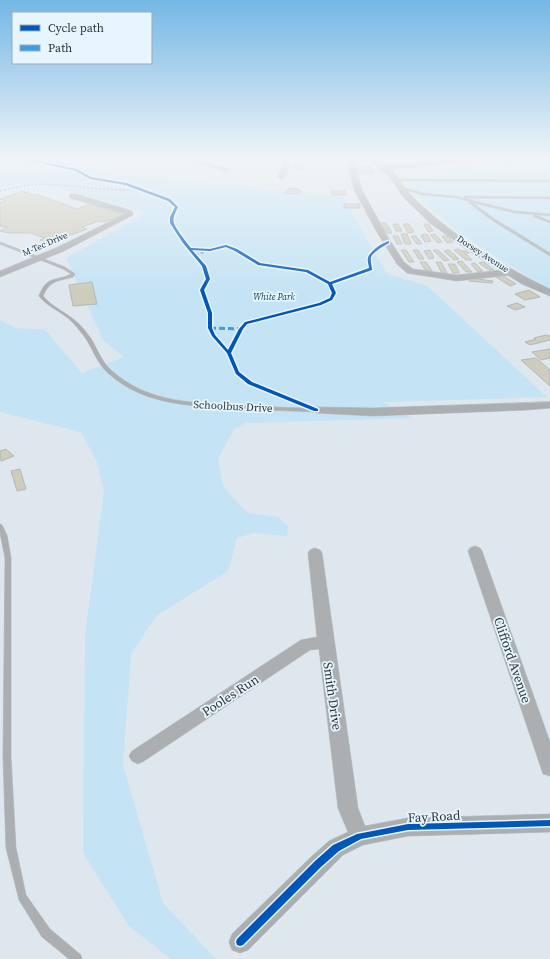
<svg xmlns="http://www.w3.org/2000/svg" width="550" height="959" font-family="'Source Serif 4',serif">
	<rect width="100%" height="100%" fill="#dde7ed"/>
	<!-- green -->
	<path fill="#c4e3f4" d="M0,158H104L121,163L112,174L343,197L387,274L426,285L547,397L383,402L412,418L246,423L234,429L218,459L223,486L247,513L278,517L288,526L287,536L253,533L237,538L228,571L156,616L131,654L123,765L163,903L216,959H171L129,926L83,853L85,635L104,492L97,462L81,432L0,412V320L15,328L45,330L82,373L124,357L103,340L66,258L147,213L33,181L0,187Z
		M514,158H550V288C534,281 520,271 505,262C467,239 428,213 401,177L472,176L432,172Z"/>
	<!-- building -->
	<path fill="#ceccbc" stroke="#b4b7b7" d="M294,164H304V170H294Z
		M370,166L374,173H357L354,167Z
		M290,188L299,189L298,191H301L299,194L284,193Z
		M22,191L34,195L37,194L77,209L90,204L123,215L104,222L99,221L82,227L87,229L55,241L46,242L40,240L45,238L30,233H8L0,231L7,227L0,226V203L6,201L0,199Z
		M331,191H345L346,195H332Z
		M344,204H360V208H344Z
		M380,223H386L392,233H387Z
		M393,224H398L402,231H396Z
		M403,224H409L414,232L408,233Z
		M424,224H429L433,231L428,232Z
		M401,234H407L411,244H405Z
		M427,234L431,241L425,242L421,235Z
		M435,234L442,242L438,243L430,235Z
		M393,236H398L402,244H397Z
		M411,236H416L422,244H417Z
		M442,236H447L453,242L447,243Z
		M459,249L461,251H466L469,253H465L472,260H466L454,250Z
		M401,250H406L414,262H409Z
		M413,250H418L424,259H419Z
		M430,250L434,258L429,259L424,251Z
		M433,250H438L449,260L444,261Z
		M449,250L459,259L454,260L444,251Z
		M462,261L472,272H466L457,262Z
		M420,262H426L432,271H426Z
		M436,262H441L447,273H442Z
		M484,262L494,270H489L479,263Z
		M475,263L483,271L478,272L471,264Z
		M448,264H455L459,273H453Z
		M502,275L516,284L510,286L496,277Z
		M470,278L493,281L492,283L469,281Z
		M92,282L97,304L73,306L69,285Z
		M529,290L540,297L525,300L515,294Z
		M517,303L525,307L515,310L507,306Z
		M546,335L550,336V340L530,345L525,342L536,339L534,338Z
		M550,349V358L541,360L532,352Z
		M536,358L550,370V386L521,360Z
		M6,449L14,456L1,461L0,451Z
		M20,469L26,489L17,491L11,471Z"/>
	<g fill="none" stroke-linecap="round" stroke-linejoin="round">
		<!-- service casing -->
		<g stroke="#bcc3c7" stroke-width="1">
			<path id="service" d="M413,158H420L382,166L380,165Z
				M394,179L550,180V182L395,181H394Z
				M402,187L423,193L455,196L515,211L550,214V216L515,213L473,203L495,219L550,253V256L493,221L469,203V201L455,198L423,195L401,189L400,188Z
				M464,196L550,197V199L465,198H464Z
				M534,215H536L550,221V223L534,217Z
				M0,242L65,267L74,273L75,274L73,277C59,281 50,280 43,296C53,308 68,313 79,324C84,329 88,334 92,340C98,351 102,362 112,371C149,404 197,403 243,405C268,407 292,408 316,408L319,410L316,412C292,411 268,410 243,409C196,406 146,407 109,374C95,362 92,344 80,331C76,326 71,320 65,316C56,309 46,305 39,296C47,275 55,282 71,274L63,269L0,244Z
				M0,524L2,525L7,535L11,558V757L16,848L26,895L50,929L81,955L82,959H69L42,937L19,900L6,848L3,757L5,558L0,533Z"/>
		</g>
		<!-- minor casing -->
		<g stroke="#bcc3c7" stroke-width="1">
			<path id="minor" d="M182,158H193L228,169L224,171Z
				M281,158H288L290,164L285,177L281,179L277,177L284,164Z
				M347,158H353L362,190L386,234L404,262L413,269L457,275L511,269L516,272L511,275L457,281L407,273L397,264L378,234L354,190Z
				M458,158H482L479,160L387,170L383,168L387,166Z
				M70,194H76L126,209L132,211L133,215L64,251L0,277V271L58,247L125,214L70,198Z
				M550,402V408L527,410L373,416L316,413L312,412L310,410L312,408L316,407L373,408Z
				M475,546L480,548L482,551L550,742V776L543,774L541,768L468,551L470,548Z
				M315,548L320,550L322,553L358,808L365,826L408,818L550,814V832L408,836L363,845L343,855L248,950L240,953L232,950L229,942L232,934L311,857L329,841L348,832L338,808L319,649L310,650L144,761L138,764L132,761L129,756L132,751L301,640L317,637L308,553L310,550Z"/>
		</g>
		<!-- tertiary casing -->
		<g stroke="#bcc3c7" stroke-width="1">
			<path id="tertiary" d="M367,158C391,158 397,180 411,195C445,231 505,268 550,289V296L522,284L466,249L430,223L404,198L390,177Z"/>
		</g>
		<!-- path-far1 -->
		<path stroke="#a3a7aa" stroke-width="1.5" stroke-dasharray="2 2" stroke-linecap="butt" d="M0,191C18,186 37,183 55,185C83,186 111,192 139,189
			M202,253L210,250"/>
		<!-- path -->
		<path stroke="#a3a7aa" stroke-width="2" stroke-dasharray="2 2" stroke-linecap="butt" d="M197,255L204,252"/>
		<!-- service -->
		<use href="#service" fill="#acafb2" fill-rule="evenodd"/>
		<!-- minor -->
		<use href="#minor" fill="#acafb2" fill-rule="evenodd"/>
		<!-- tertiary -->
		<use href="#tertiary" fill="#acafb2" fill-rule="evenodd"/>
		<!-- quiet -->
		<path stroke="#3d9de2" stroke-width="3" stroke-dasharray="6 3" stroke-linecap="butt" d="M210,328L241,329"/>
		<!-- cycleway casing -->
		<g stroke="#e7f6fe" stroke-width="3">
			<path id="cycleway" d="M18,158H24L77,169L91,177L127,183L170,199L178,207C176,212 172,217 174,223C175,228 187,243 191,248L210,249L226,245L237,249L260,263L308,270L330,282L369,268C369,265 367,261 368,258C369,252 383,242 389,241V243C385,245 373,252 371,257C370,261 372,266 372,270L332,284L336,293L332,300L321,305L247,324L243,329L231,353L239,372L252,382L318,409V411H314L248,384L236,374L227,353L212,336L208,328V313L200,290L206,279L202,266L183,243L170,223V217L175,207L168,201L125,185L90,179L75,171ZM226,247L235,251L258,265L306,272L328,284L332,293L330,298L319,303L245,322L239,329L228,350L215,335L212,328V313L204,290L210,279L206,266L192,250L210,251Z
				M550,820V826L408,830L361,839L339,851L321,867L243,945L240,946L237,945L236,942L237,939L315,861L333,845L357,834L408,824Z"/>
		</g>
		<!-- cycleway -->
		<use href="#cycleway" fill="#0057b8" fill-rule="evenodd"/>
	</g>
	<!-- sky -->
	<linearGradient id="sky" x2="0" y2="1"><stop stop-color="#74b7e5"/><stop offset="0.54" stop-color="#f0f4f7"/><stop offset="1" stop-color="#f0f4f7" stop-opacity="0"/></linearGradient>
	<rect width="550" height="292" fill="url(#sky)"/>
	<g text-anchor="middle" stroke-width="3.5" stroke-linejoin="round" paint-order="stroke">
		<!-- far-street labels -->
		<g font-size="9" fill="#2e3539" stroke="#e7f6fe">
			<text transform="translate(45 244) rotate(-23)" y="3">M-Tec Drive</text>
			<text transform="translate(483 254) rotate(33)" y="3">Dorsey Avenue</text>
		</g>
		<!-- far-park labels -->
		<g font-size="9" font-style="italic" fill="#06384d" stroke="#e7f6fe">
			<text x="274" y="300">White Park</text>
		</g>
		<!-- street labels -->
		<g font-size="11" fill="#2e3539" stroke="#e7f6fe">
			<text transform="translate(233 406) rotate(3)" y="4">Schoolbus Drive</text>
		</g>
		<!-- near-street labels -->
		<g font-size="13" fill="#2e3539" stroke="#e7f6fe">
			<text transform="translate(513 660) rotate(71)" y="5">Clifford Avenue</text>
			<text transform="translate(230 695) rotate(-33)" y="5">Pooles Run</text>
			<text transform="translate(333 696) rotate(82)" y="5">Smith Drive</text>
			<text transform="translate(434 816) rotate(-3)" y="5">Fay Road</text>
		</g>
	</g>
	<!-- legend -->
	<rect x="12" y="12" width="140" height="52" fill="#e7f6fe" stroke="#9da9af"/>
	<rect x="20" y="25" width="20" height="6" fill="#0057b8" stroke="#9da9af"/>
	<text x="48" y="32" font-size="12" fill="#2e3539">Cycle path</text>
	<rect x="20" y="45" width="20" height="6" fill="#3d9de2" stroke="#9da9af"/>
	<text x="48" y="52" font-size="12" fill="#2e3539">Path</text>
</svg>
